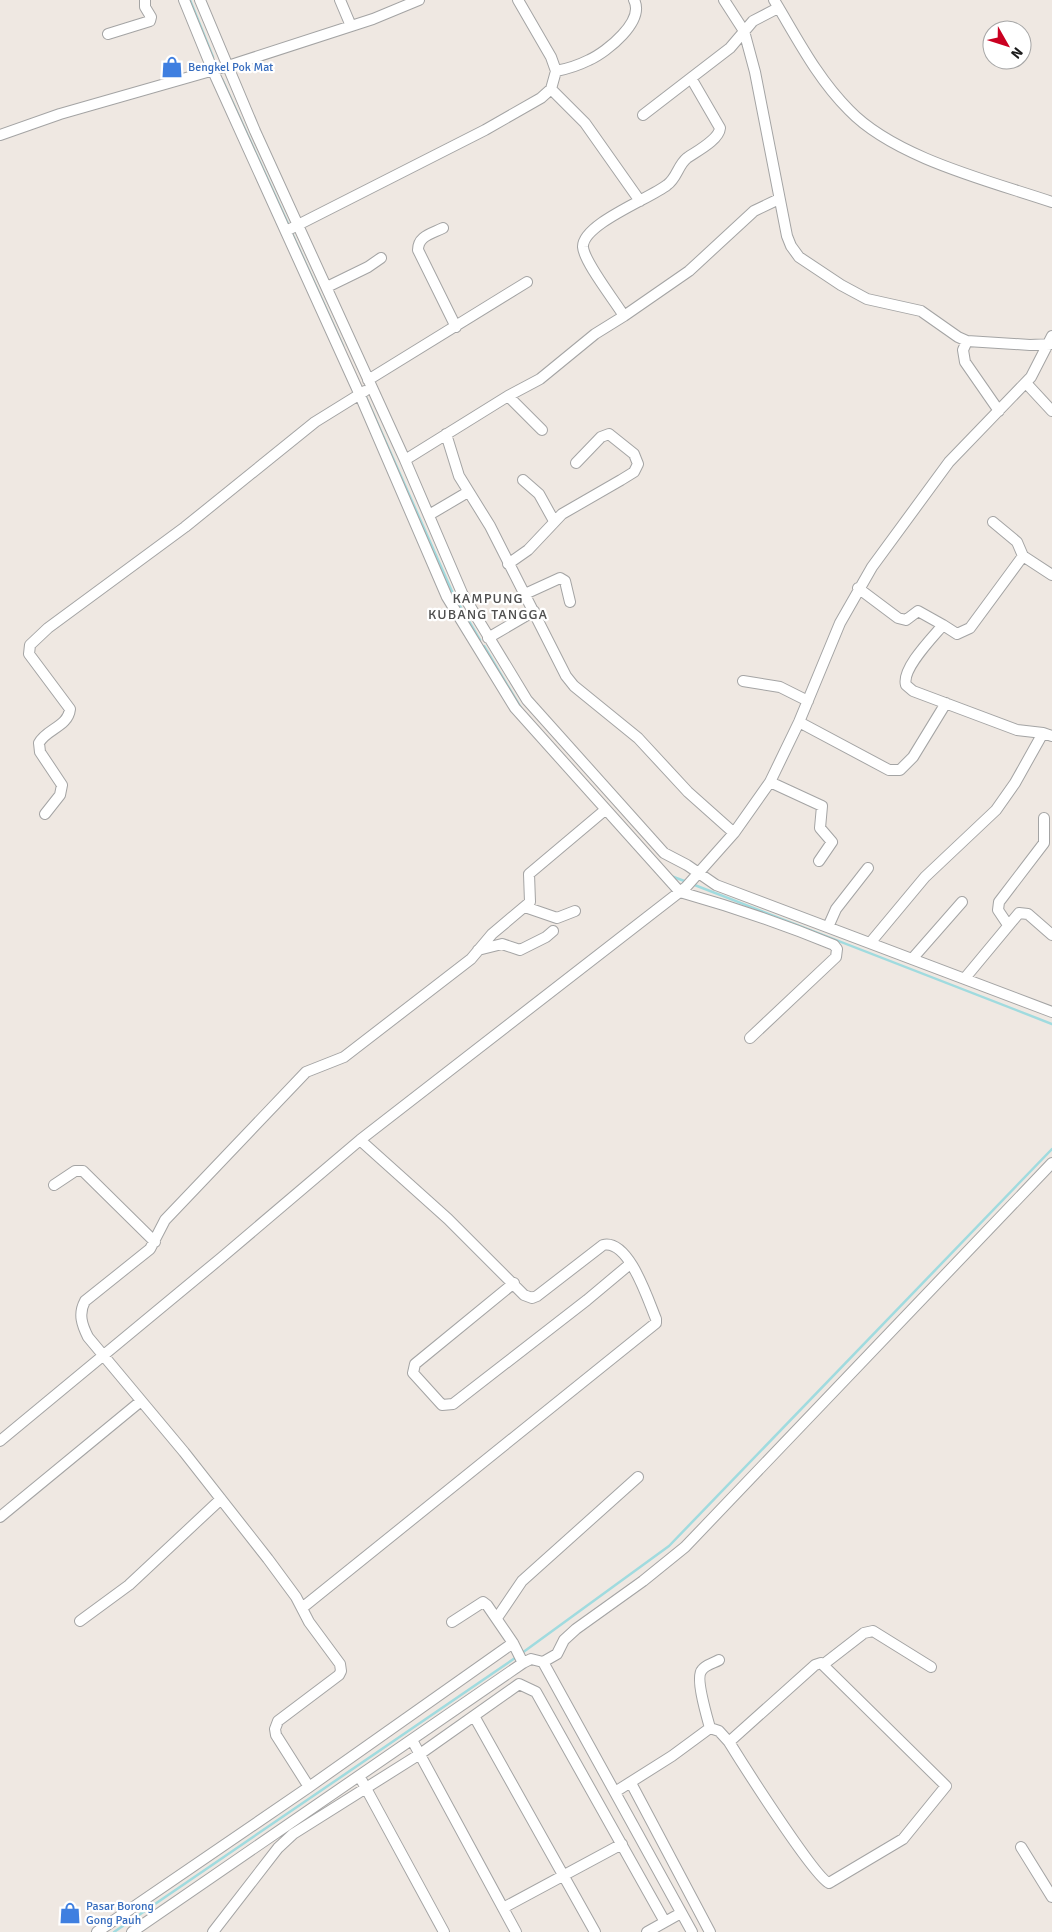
<svg xmlns="http://www.w3.org/2000/svg" width="1052" height="1932" font-family="Signika,sans-serif">
	<rect width="100%" height="100%" fill="#efe8e2"/>
	<g fill="none" stroke-linecap="round" stroke-linejoin="round">
		<!-- stream -->
		<path stroke="#a0dbdf" stroke-width="2.5" d="M190,0L213,57
			M222,79L289,226
			M291,231L343,346
			M365,395L454,596L480,640
			M484,646L521,708
			M671,876L687,882
			M692,884L1052,1024
			M522,1653L669,1546L1052,1149
			M114,1932L518,1656"/>
		<!-- minor casing -->
		<g stroke="#a4a4a4" stroke-width="12">
			<path id="minor" d="M184,0L213,71L359,393L447,597L515,708L680,892C733,907 783,924 834,945L837,949L836,957L750,1038
				M200,0L255,131L405,460L462,593L527,700L664,853L687,865L716,885L1052,1012
				M340,0L351,26
				M518,0L551,57L556,71
				M724,0L744,31L755,72L787,236L791,246L799,257L841,285L867,299L921,311L958,337L967,341L1030,345L1052,344
				M774,0C797,38 817,78 849,110C895,158 990,181 1052,202
				M108,34L150,21L151,17L145,7V0
				M551,89L585,123L640,201
				M643,115L691,78
				M0,135L60,114L228,66L373,19L419,0
				M443,228C431,234 418,236 418,250L456,327
				M286,231L485,130L541,98L551,89L556,71C567,69 579,65 589,60C607,52 645,21 634,0
				M327,287L368,267L381,258
				M624,316L689,271L754,211L779,199
				M967,341L963,350L965,362L999,411
				M368,380L527,282
				M1026,383L1052,411
				M508,396L542,430
				M446,434L459,476L490,526L566,676L574,686L638,738L688,792L734,833
				M405,460L508,396L540,379L595,334L624,316C615,301 584,262 583,247C582,224 651,198 667,185C677,178 678,165 687,158C697,151 719,140 720,128L691,78L730,48L753,21L778,8
				M523,480L539,494L554,521
				M429,515L468,492
				M993,522L1017,542L1023,556L1052,575
				M508,564L528,550L562,514L621,480L634,472L638,464L634,454L609,434L601,437L576,463
				M858,588L898,618L906,620L918,611L943,625C933,637 901,669 906,685L913,691L1017,730L1043,733L1052,736
				M525,594L560,578L565,581L570,602
				M943,625L957,634L970,628L1023,556
				M488,638L534,611
				M743,681L780,687L808,701
				M799,722L889,770H900L913,757L946,703
				M770,782L822,806L820,828L832,842L819,861
				M45,814L60,795L62,785L40,752L39,743C46,729 68,727 70,709L29,654L30,645L48,628L185,527L315,422L365,391
				M525,907L557,918L575,911
				M1008,925L998,910L999,902L1044,843V818
				M828,927L836,909L868,868
				M870,943L925,877L996,810L1015,783L1043,733
				M478,950L502,944L520,950L546,937L553,931
				M912,959L962,902
				M965,978L1019,913L1028,914L1052,935
				M54,1185L75,1171H83L155,1242
				M514,1283L415,1364L413,1373L442,1405L453,1404L587,1300L630,1264
				M0,1441L221,1258L360,1140L686,887L734,833L770,782L799,722L840,623L872,567L949,462L1031,377L1052,336
				M0,1517L141,1401
				M302,1608L656,1323V1319C648,1300 629,1239 603,1245L537,1296L532,1298L524,1295L448,1219L360,1140
				M497,1618L522,1581L638,1477
				M80,1621L129,1585L221,1499
				M452,1622L483,1602L487,1605L513,1643
				M543,1662L692,1932
				M824,1664L864,1633L873,1631L931,1667
				M474,1716L595,1932
				M710,1728L719,1731L729,1742C742,1763 815,1878 829,1883L903,1839L946,1786L821,1663L815,1665L729,1742
				M710,1728C707,1717 695,1677 702,1670C705,1665 714,1663 719,1660
				M412,1740L516,1932
				M362,1781L444,1932
				M631,1783L710,1932
				M309,1787L276,1735L275,1729L278,1721L339,1675L341,1671L340,1664L309,1622L296,1597L268,1559L184,1452L88,1337C82,1325 78,1314 85,1301L150,1249L165,1220L306,1072L344,1057L471,959L492,934L530,902L529,874L605,810
				M615,1792L672,1756L710,1728
				M1021,1847L1052,1897
				M503,1908L622,1844
				M97,1932L309,1787L513,1643L523,1663
				M132,1932L523,1663L531,1659L543,1662L557,1654L564,1640L576,1629L643,1581L685,1547L1052,1163
				M213,1932L278,1848L293,1834L420,1754L519,1684L536,1692L665,1922
				M647,1932L681,1913"/>
		</g>
		<!-- minor -->
		<use href="#minor" stroke="#fff" stroke-width="10"/>
	</g>
	<!-- icons -->
	<defs>
		<g id="shop-bare" transform="scale(1.725)"><path d="M-5-2.5h2.3a2.7 3.5 0 0 1 5.4 0H5L5.5 6h-11ZM-1.5-2.5h3a1.5 2.3 0 0 0-3 0Z" fill="#3f7fe0" stroke="#fff" stroke-width="2.5" paint-order="stroke"/></g>
	</defs>
	<g fill-rule="evenodd">
		<use href="#shop-bare" x="172" y="67"/>
		<use href="#shop-bare" x="70" y="1913"/>
	</g>
	<g text-anchor="middle" stroke-width="4.5" stroke-linejoin="round" paint-order="stroke">
		<!-- shop labels -->
		<g font-size="12" fill="#366cbe" stroke="#fff" text-anchor="start">
			<text x="188" y="71">Bengkel Pok Mat</text>
			<text x="86" y="1910">Pasar Borong<tspan x="86" dy="14">Gong Pauh</tspan></text>
		</g>
		<!-- neighbourhood labels -->
		<g font-size="14" letter-spacing="1" fill="#505050" stroke="#fff">
			<text x="488" y="603">KAMPUNG<tspan x="488" dy="16">KUBANG TANGGA</tspan></text>
		</g>
	</g>
	<!-- north arrow -->
	<g transform="translate(1007 45) rotate(129)"><circle r="24" fill="#ffffff" stroke="#a5a5a5"/>
	<path d="M0-4L9 19L0 12L-9 19Z" fill="#ca0021"/>
	<text y="-8" font-size="14" font-weight="bold" text-anchor="middle" fill="#1d1d1d">N</text>
	</g>
</svg>
